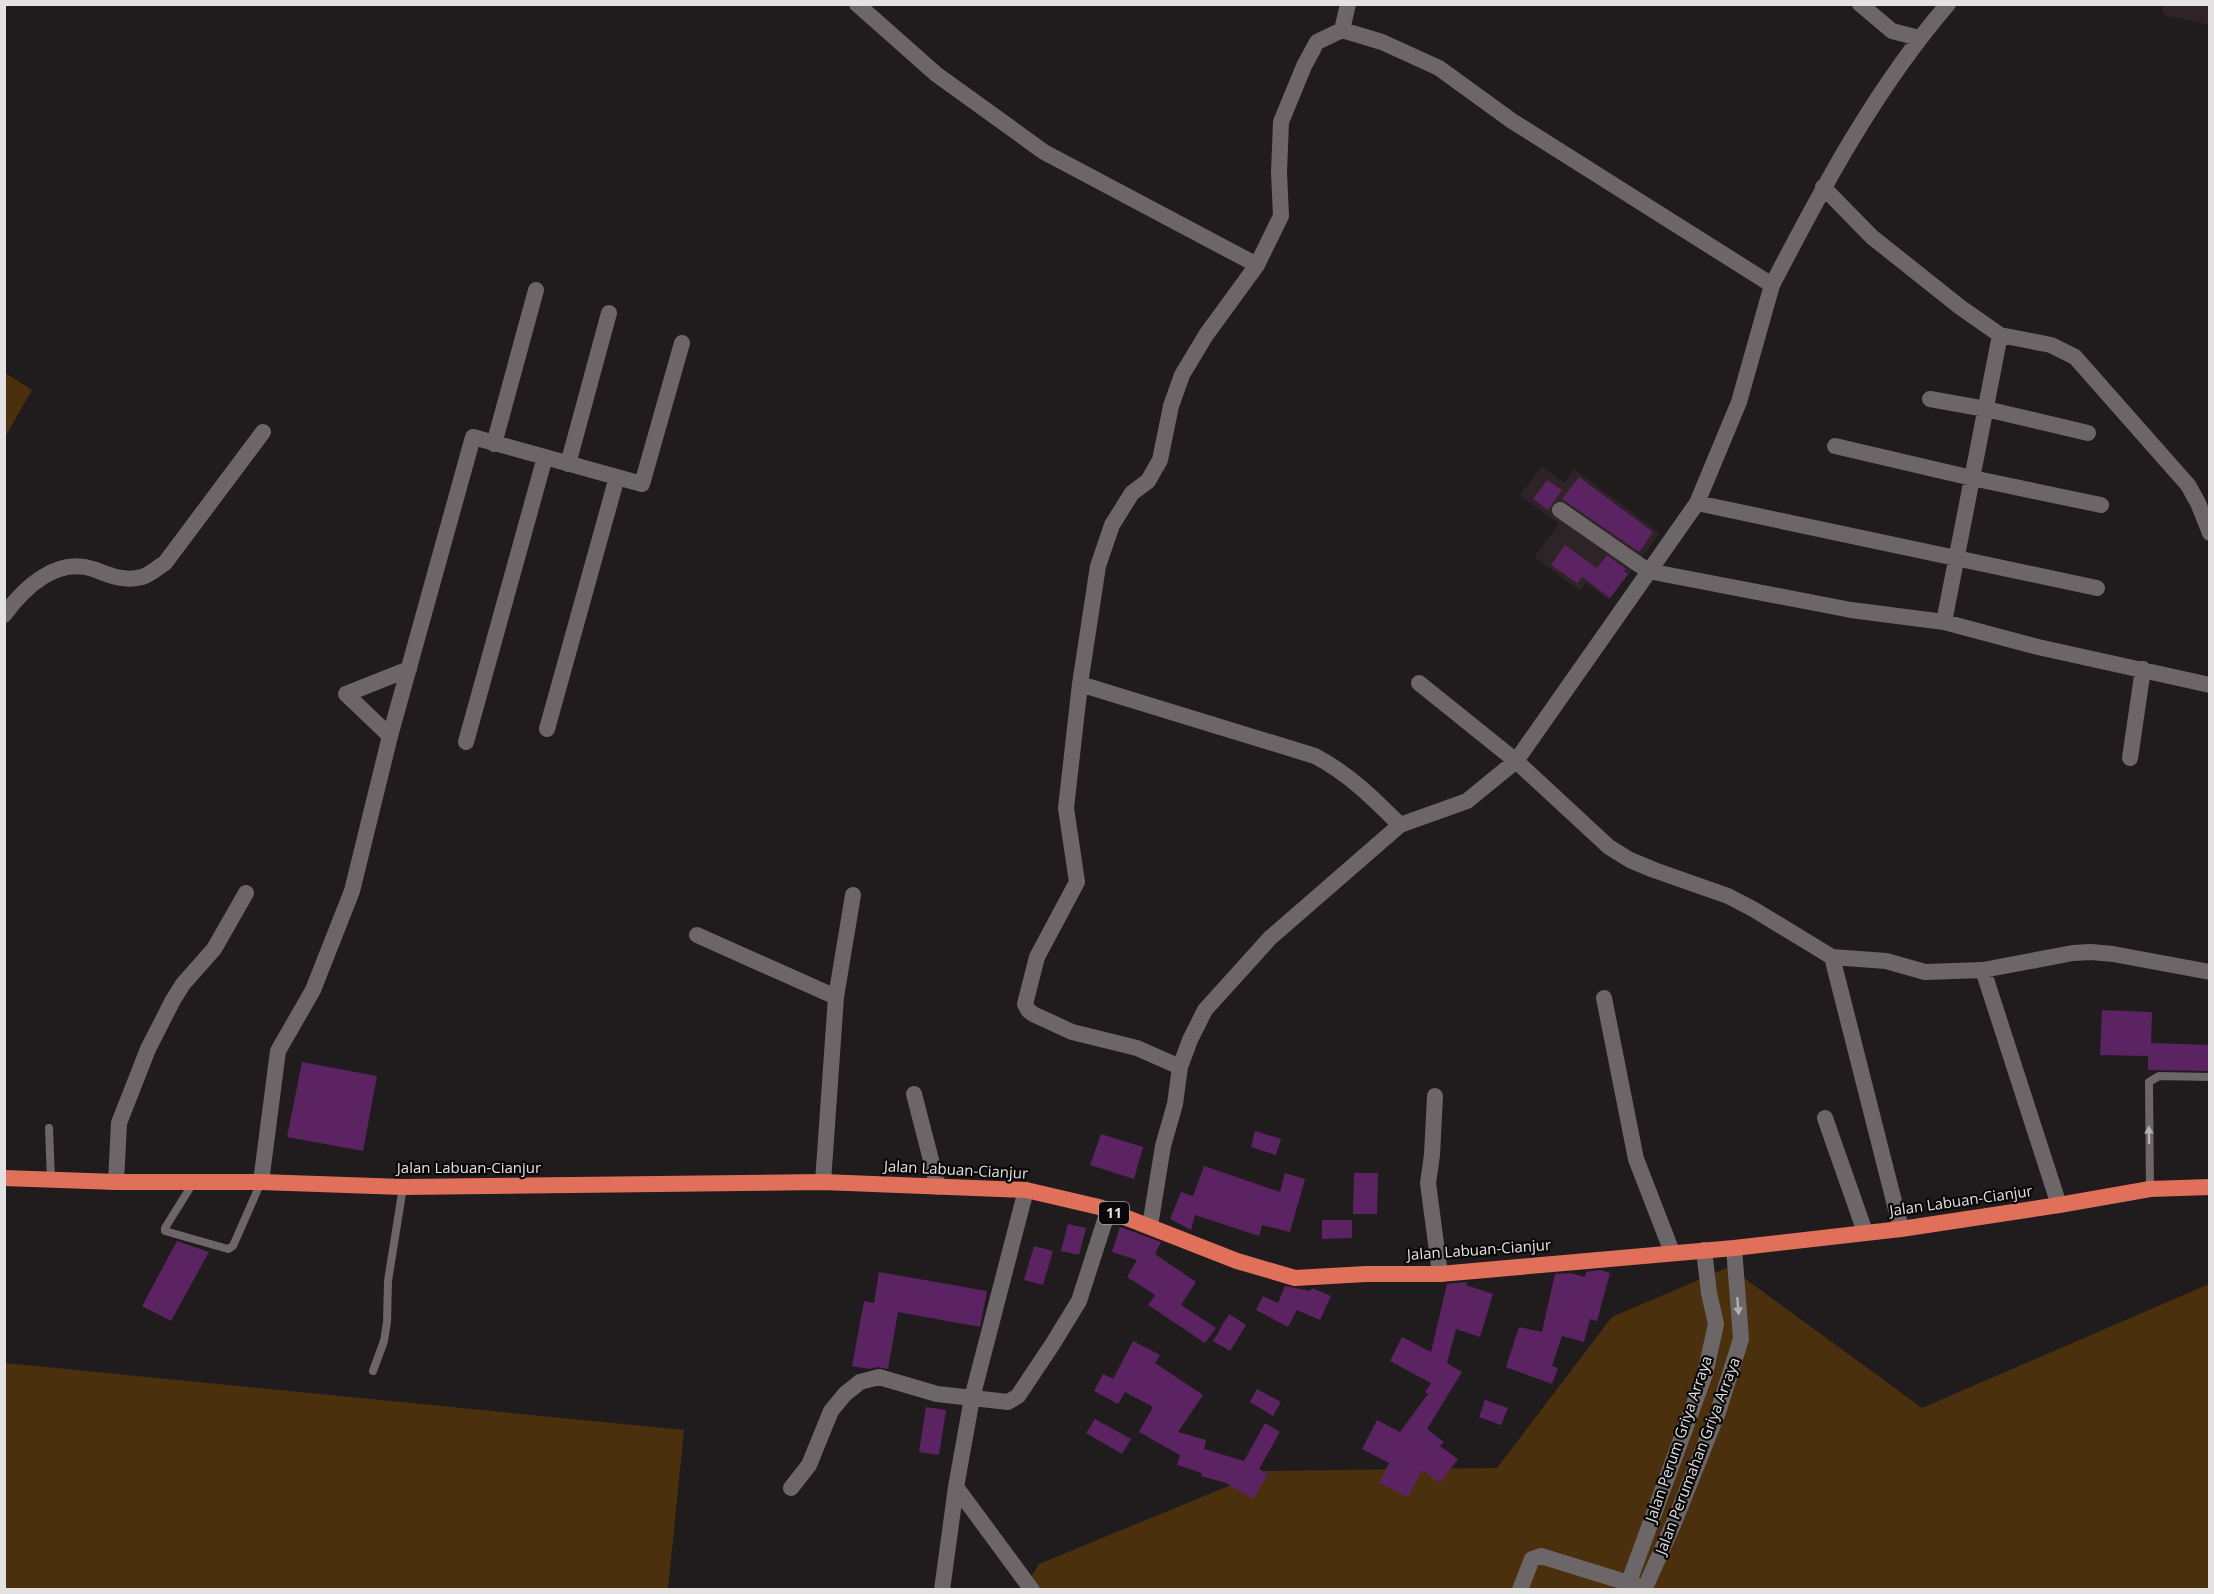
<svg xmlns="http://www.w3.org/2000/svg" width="2214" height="1594" font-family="'Open Sans',sans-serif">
	<rect width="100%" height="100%" fill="#201c1d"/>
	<!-- built -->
	<path fill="#2e2326" d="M2164,5H2209V25L2165,15L2162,11Z
		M1542,466L1564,483L1574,469L1660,533L1609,600L1586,583L1580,591L1534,557L1559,524L1520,495Z"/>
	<!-- green -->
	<path fill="#4b300e" d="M5,373L32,390L5,437Z
		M1729,1267L1922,1408L2209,1284V1589L1023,1590L1039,1564L1265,1471L1497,1468L1612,1317Z
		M5,1363L684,1430L668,1589H5Z"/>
	<!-- building -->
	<path fill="#5c2362" d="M1579,477L1653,532L1639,552L1562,499Z
		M1547,480L1562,490L1548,510L1533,499Z
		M1565,545L1597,568L1607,555L1626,569L1624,571L1628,574L1610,598L1582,577L1577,583L1551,565Z
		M2102,1010L2152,1012L2151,1043L2210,1045V1071L2148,1070V1056L2100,1055Z
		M302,1062L377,1076L363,1151L287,1137Z
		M1255,1131L1281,1139L1276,1155L1251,1147Z
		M1101,1134L1143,1147L1134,1179L1090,1165Z
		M1204,1166L1280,1192L1285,1173L1305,1179L1290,1232L1262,1225L1259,1236L1195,1215L1191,1230L1170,1219L1181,1192L1193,1196Z
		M1354,1173H1378L1377,1214H1353Z
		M1322,1220H1352V1238L1322,1239Z
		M1068,1224L1086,1228L1079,1255L1061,1251Z
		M1120,1227L1161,1242L1155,1254L1196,1282L1181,1305L1216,1328L1205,1343L1148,1305L1155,1295L1127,1277L1137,1260L1112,1252Z
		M177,1241L209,1252L171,1321L142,1306Z
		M1034,1246L1053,1251L1043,1285L1024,1280Z
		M1600,1270L1610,1273L1597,1321L1590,1319L1584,1342L1562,1336L1552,1366L1558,1368L1552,1384L1506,1367L1519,1327L1542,1332L1555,1274L1570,1273L1585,1277L1586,1272Z
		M879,1272L987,1291L980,1327L898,1312L888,1369L877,1367L869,1369L852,1366L864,1301L874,1303Z
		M1467,1282L1466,1285L1493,1294L1480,1337L1456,1329L1447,1363L1462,1372L1427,1429L1444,1442L1440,1446L1458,1459L1440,1483L1422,1470L1408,1497L1379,1483L1389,1463L1362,1449L1377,1420L1400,1432L1428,1394L1425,1392L1431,1383L1390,1361L1402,1337L1431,1352L1447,1284Z
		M1285,1286L1310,1291L1312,1288L1331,1296L1320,1320L1297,1310L1288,1327L1256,1310L1263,1296L1278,1303Z
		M1229,1314L1246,1325L1230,1351L1213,1341Z
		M1133,1341L1160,1355L1155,1363L1203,1395L1178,1432L1206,1440L1204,1449L1244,1461L1265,1423L1280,1432L1259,1469L1268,1474L1253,1499L1226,1483L1201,1476L1202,1473L1177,1465L1180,1455L1139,1432L1153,1407L1125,1392L1118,1404L1094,1391L1103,1374L1113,1379Z
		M1257,1389L1281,1402L1273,1416L1250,1402Z
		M1485,1400L1508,1408L1501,1425L1479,1417Z
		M926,1407L946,1410L939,1455L919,1452Z
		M1095,1419L1131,1439L1122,1454L1086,1433Z"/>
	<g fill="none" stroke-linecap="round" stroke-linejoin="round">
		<!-- service -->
		<path stroke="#6c6668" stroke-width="8" d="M49,1128L51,1180
			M193,1183L165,1228V1231L228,1249L233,1246L261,1182
			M2150,1189L2149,1082L2159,1076L2210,1077
			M373,1371L384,1341L387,1322L388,1281L403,1187"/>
		<!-- minor -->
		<path stroke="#6c6668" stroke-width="16" d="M857,4L936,74L1044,152L1257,265
			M1860,4L1892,31L1919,38
			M1342,30L1348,4
			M1823,187L1872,237L1960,307L2000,335L2051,345L2075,357L2188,485L2198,503L2210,533
			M1930,399L1986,409L2088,433
			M494,444L536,290
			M1835,446L1972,478L2101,505
			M568,464L609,313
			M1697,503L2097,588
			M1560,510L1648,571L1851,610L1944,622L2038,647L2210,685
			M4,615C24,588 56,557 93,569C109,575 123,582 142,577C150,575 158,567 165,563L263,432
			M1944,622L2000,335
			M1419,683L1516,761L1609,847L1630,860L1654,870L1728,896L1753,909L1832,957L1886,961L1925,972L1983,970L2073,953L2091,952L2113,954L2210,972
			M1080,684L1315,756C1349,774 1373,798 1400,825
			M547,729L617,477
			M390,736L346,694L409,669
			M466,742L545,457
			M2130,758L2143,669
			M697,935L836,997
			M1832,957L1901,1229
			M1983,970L2059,1205
			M1604,998L1636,1159L1672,1252
			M1180,1067L1137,1048L1072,1032L1033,1014L1028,1010L1025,1004L1037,957L1077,882L1066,808L1080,684L1098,566L1112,525L1132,493L1148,481L1160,460L1171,406L1182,375L1206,335L1257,265L1281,216L1279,172L1281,122L1304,66L1317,42L1342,30L1382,42L1439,68L1512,121L1772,285C1823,187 1875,89 1948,4
			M914,1094L938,1187
			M1435,1096L1432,1155L1428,1183L1440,1274
			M1825,1118L1865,1232
			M116,1182L119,1123L148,1049L173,1000L183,984L214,949L246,893
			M261,1182L278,1051L313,990L352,891L390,736L473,437L642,484L682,343
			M823,1182L836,997L853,895
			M1150,1226L1163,1146L1175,1104L1180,1067L1190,1040L1205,1010L1270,938L1400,825L1467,801L1516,761L1697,503L1739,402L1772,285
			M956,1487L1032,1590
			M791,1488L809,1465L831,1411L845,1394L860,1382L879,1377L937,1394L1008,1402L1018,1396L1052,1345L1079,1301L1108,1211
			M942,1590L956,1487L972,1398L1026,1190
			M1520,1590L1532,1559L1541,1556L1638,1586
			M1626,1590L1705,1374L1716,1324L1709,1293L1704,1250
			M1644,1590L1673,1525L1718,1412L1741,1339L1734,1248"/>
		<!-- trunk -->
		<path stroke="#e1705a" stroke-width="16" d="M4,1178L116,1182H261L403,1187L823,1182L1026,1190L1099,1207L1237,1261L1295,1278L1366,1274H1440L1734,1248L1901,1229L2059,1205L2150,1189L2210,1187"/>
	</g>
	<!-- one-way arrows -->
	<defs><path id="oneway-solid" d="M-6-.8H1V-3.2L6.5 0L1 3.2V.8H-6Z" transform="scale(1.5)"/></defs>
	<g fill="#b4b0b1">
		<use href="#oneway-solid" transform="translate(2149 1135) rotate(-91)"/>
		<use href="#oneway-solid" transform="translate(1738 1306) rotate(85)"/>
	</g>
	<g text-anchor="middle" stroke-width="4.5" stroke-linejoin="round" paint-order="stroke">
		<!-- shield labels -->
		<rect fill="#090707" stroke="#a2a0a0" stroke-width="1.5" x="1099" y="1202" width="30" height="22" rx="4.5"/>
		<g font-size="14" font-weight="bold" fill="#e4e1e2">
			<text x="1114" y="1218">11</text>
		</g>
		<!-- street labels -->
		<g font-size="15" fill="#e4e1e2" stroke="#090707">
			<text x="469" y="1173">Jalan Labuan-Cianjur</text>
			<text transform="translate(956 1170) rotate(3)" y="5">Jalan Labuan-Cianjur</text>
			<text transform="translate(1961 1201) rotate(-8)" y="5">Jalan Labuan-Cianjur</text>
			<text transform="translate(1479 1250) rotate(-4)" y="5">Jalan Labuan-Cianjur</text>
			<text transform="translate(1679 1439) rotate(-71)" y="5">Jalan Perum Griya Arraya</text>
			<text transform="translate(1698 1456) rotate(-69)" y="5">Jalan Perumahan Griya Arraya</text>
		</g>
	</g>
	<!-- border -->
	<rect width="2214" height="1594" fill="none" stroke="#e4e1e2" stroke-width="12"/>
</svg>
